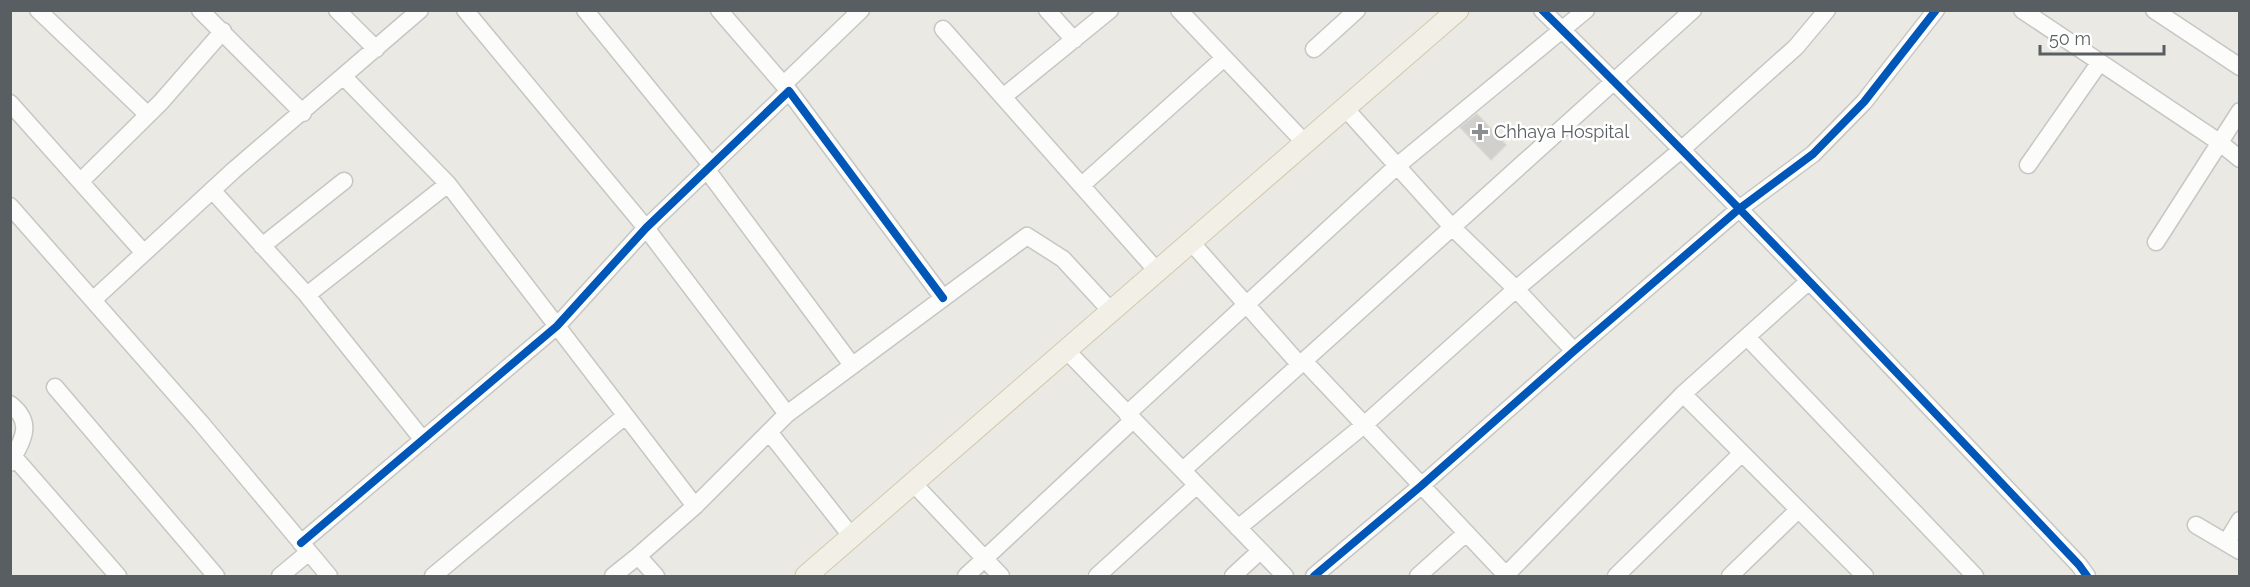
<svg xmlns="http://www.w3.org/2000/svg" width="2250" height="587" font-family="Raleway,sans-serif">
	<rect width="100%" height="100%" fill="#eae9e3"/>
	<!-- building -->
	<path fill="#d2d0cd" stroke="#dad7d2" stroke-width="1.5" d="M1477,114L1506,145L1491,160L1460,127Z"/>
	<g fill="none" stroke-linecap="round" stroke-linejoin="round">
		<!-- minor casing -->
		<g stroke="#c6c6c4" stroke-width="19">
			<path id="minor" d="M38,10L148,115
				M200,10L303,113
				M337,10L376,49
				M465,10L646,228L787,414L695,506L638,556L656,576
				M585,10L711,165
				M719,10L789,91
				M1047,10L1074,40
				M1179,10L1305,143
				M1542,10C1726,191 1902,378 2079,565L2087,576
				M2022,10L2219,142L2240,159
				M2154,10L2240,67
				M943,29L1157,271
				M1314,49L1357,10
				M344,77L448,184
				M784,84L861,10
				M1003,97L1110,10
				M10,103L144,253
				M1345,108L1452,227L1516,289L1574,351
				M2028,165L2100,62
				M707,170L852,365
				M81,181L161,102L223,31
				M1082,185L1224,58
				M212,190L307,295L448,184L695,506
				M10,206L201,423L329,576
				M1191,242L1300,365
				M2156,242L2240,111
				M262,246L344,181
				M307,295L423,440
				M93,300L234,170L420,10
				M1747,337L1975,576
				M1066,350L1285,576
				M1304,361L1506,575
				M55,387L216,576
				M1683,394L1865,576
				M10,404C35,423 22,441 10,463
				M787,414L1027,236L1063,259L1111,311
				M1127,414L1397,166L1586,10
				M769,432L852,537
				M14,457L118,576
				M1183,470L1693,10
				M913,483L1001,576
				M2196,525L2240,551
				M1238,528L1364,425L1516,289L1681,150L1796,47L1827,10
				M301,543L557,326L646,228L789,91L943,298
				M2226,543L2240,520
				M280,576L309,552
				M433,576L625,416
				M613,576L638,556
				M966,576L1133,420
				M1097,576L1197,485
				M1233,576L1260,551
				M1314,576L1421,486L1574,351L1739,209L1813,154L1864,102L1936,10
				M1418,576L1466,533
				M1505,576L1683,394L1809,281
				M1616,576L1742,453
				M1730,576L1798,510"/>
		</g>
		<!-- major casing -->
		<g stroke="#d3c9b0" stroke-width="23">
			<path id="major" d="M806,576L1458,10"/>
		</g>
		<!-- minor -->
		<use href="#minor" stroke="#fcfcfb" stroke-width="16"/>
		<!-- major -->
		<use href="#major" stroke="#f2f0e6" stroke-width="21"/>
		<!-- cycleway casing -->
		<g stroke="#fff" stroke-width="11">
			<path id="cycleway" d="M1542,10C1726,191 1902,378 2079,565L2087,576
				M301,543L557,326L646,228L789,91L943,298
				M1314,576L1421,486L1574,351L1739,209L1813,154L1864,102L1936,10"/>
		</g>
		<!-- cycleway -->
		<use href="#cycleway" stroke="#0057b8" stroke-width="8"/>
	</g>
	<!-- markers -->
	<path fill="#8c8f8f" stroke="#fff" stroke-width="2" d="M1477 123h6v6h6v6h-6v6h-6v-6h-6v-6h6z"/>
	<g text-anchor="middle" stroke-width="5" stroke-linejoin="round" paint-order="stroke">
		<!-- poi labels -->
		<g font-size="18" fill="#595e62" stroke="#fff" text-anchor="start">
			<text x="1494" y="138">Chhaya Hospital</text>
		</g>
	</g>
	<!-- border -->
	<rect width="2250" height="587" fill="none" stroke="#595e62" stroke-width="24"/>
	<!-- scale -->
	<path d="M2040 45v9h124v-9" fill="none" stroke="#595e62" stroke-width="3"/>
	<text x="2049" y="45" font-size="18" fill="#595e62" stroke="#ffffff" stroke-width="4.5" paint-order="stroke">50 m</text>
</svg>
